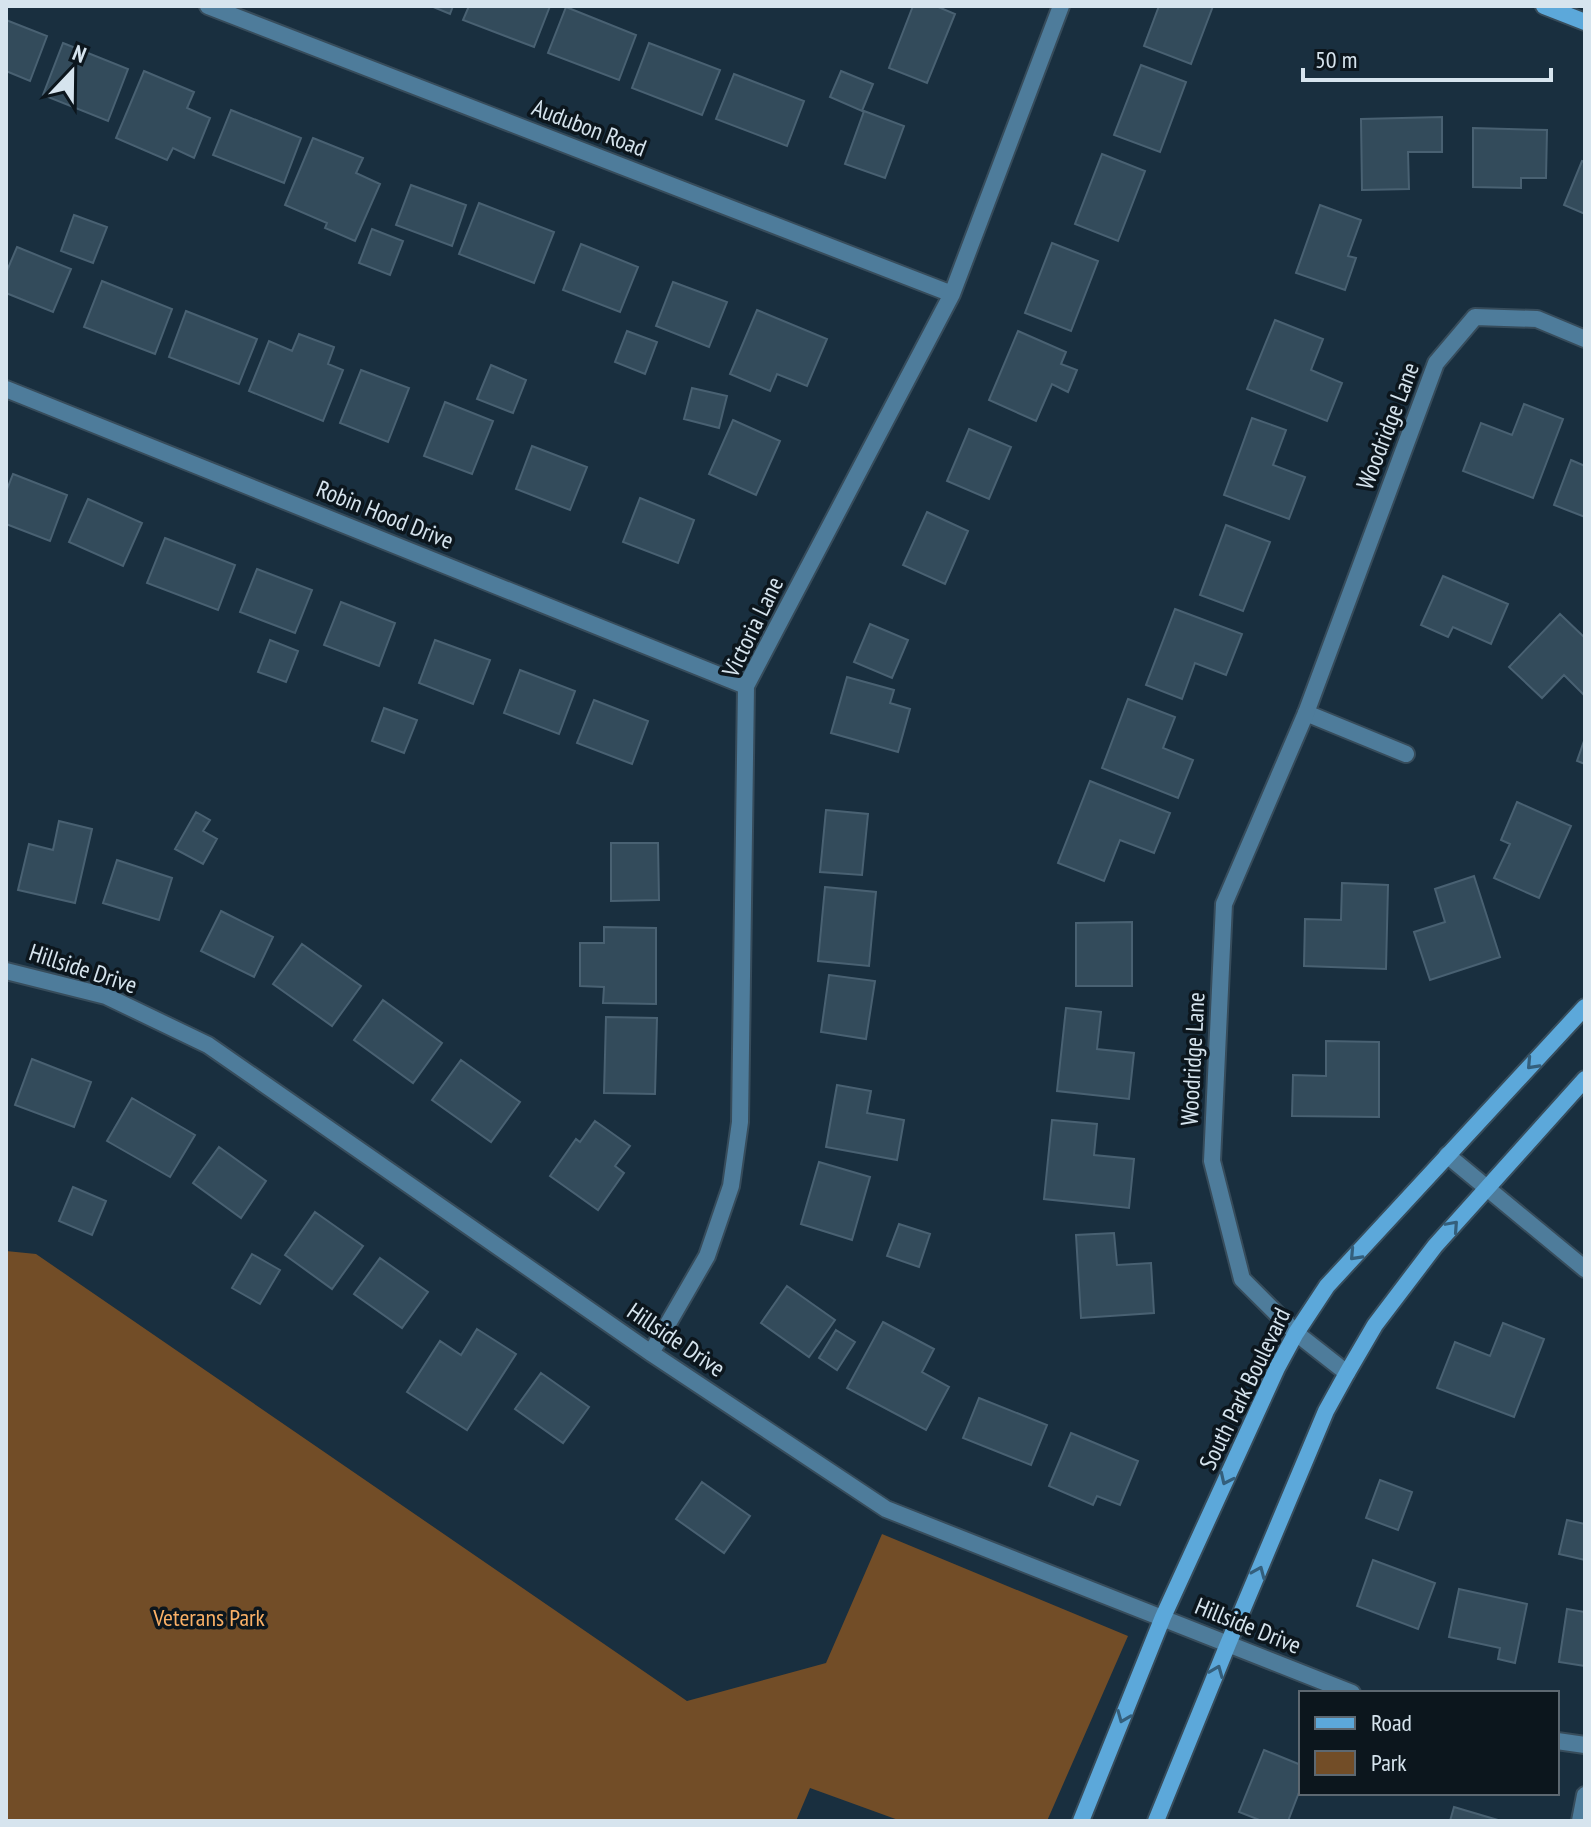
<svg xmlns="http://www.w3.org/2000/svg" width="1591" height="1827" font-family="'PT Sans Narrow',sans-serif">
	<rect width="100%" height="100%" fill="#192f3f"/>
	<!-- green -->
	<path fill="#724d27" d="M6,1251L36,1254L687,1701L826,1663L882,1534L1128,1636L1047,1821H901L810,1788L796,1821H6Z"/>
	<!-- building -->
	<path fill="#334b5b" stroke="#496172" stroke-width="2" d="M431,6H453L450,14Z
		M469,6H550L534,47L463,20Z
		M913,6H936L955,14L927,83L889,68Z
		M1159,6H1213L1191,64L1144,46Z
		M566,7L636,35L619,80L548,53Z
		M6,20L47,36L30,81L6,71Z
		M63,43L128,69L108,121L43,95Z
		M649,43L720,70L702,115L632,88Z
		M1141,65L1186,82L1160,152L1114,135Z
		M144,71L194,92L187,108L210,118L194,158L173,148L167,160L116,138Z
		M841,71L873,84L862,111L830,97Z
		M734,74L804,101L787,146L716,119Z
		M231,110L301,138L284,183L213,155Z
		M864,111L904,126L885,178L845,164Z
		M1442,117V152H1408L1409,189L1362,190L1361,119Z
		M1473,128L1547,130L1546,178H1521V188L1473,187Z
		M313,138L363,158L356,173L380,184L355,241L325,228L327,223L285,205Z
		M1102,154L1145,171L1118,241L1075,224Z
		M1582,161L1585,162V214L1564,205Z
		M411,185L466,205L452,246L396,225Z
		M479,203L554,232L534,283L459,254Z
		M1320,205L1361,220L1348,256L1356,258L1345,290L1296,273Z
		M74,215L107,227L93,263L61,251Z
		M372,229L403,241L390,275L359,263Z
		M1052,243L1098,261L1071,331L1025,313Z
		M581,244L638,267L620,312L563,290Z
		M17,247L71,269L53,312L6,293V273Z
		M102,281L172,309L155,354L84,327Z
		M673,282L727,302L709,347L656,326Z
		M757,310L827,339L807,386L777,374L770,391L730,374Z
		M186,311L257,339L239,384L169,357Z
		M1275,320L1323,339L1311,370L1342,383L1327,421L1247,389Z
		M627,331L657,342L645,374L615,362Z
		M1018,331L1066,352L1061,364L1077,370L1068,392L1052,384L1036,421L989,400Z
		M299,334L334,347L328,364L343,370L323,421L249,391L269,341L292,351Z
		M491,365L526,380L513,413L477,399Z
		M361,370L409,388L388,442L340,423Z
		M692,388L727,396L719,428L684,419Z
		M445,402L493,421L472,474L424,456Z
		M1524,404L1563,419L1533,498L1463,471L1481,423L1512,435Z
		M1252,418L1286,430L1273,465L1305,477L1289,519L1224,495Z
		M733,420L780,441L756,495L709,474Z
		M969,429L1011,447L989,499L947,481Z
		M532,446L587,467L570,510L516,489Z
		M1571,460L1585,466V517L1554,505Z
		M13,474L67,495L50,541L6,524V492Z
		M640,498L694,520L678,563L623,542Z
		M88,499L142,523L123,566L69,542Z
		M927,512L968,531L945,584L903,565Z
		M1226,525L1270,542L1243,611L1200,595Z
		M165,538L235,565L218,610L147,583Z
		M257,569L312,590L295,633L240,612Z
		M1443,576L1508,604L1491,644L1453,627L1448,637L1421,625Z
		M341,602L395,623L379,666L324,645Z
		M1175,609L1242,634L1226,675L1195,663L1182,699L1146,685Z
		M1560,614L1585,638V696L1564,675L1542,698L1509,667Z
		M870,624L908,640L892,678L854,662Z
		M270,640L298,651L286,682L258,672Z
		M435,640L490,660L473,704L419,683Z
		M520,670L575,691L559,734L504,713Z
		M847,677L894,690L890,703L910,709L898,752L831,733Z
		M1128,699L1175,717L1163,748L1193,760L1178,798L1102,768Z
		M594,700L648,721L632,764L577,743Z
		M384,708L417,720L404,753L372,741Z
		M1585,738V764L1577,761Z
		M1090,781L1170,813L1154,853L1120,840L1104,881L1058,863Z
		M1517,802L1571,826L1539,898L1494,878L1510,844L1501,840Z
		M826,810L868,814L862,875L820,872Z
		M196,812L210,820L203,831L217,839L203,864L175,849Z
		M59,821L92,829L75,903L18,890L29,844L53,850Z
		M611,843H658L659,900L611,901Z
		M117,860L172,878L159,920L103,903Z
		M1474,876L1500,957L1430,980L1414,932L1445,922L1435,889Z
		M1342,883L1388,885L1386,969L1304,966L1305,919L1341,920Z
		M825,887L876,892L869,966L818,961Z
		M221,911L273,937L254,977L201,951Z
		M1132,922V986H1076V923Z
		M604,927L656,928V1004L603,1003L604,987L580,986V943H604Z
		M302,944L361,986L332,1026L273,984Z
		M829,975L875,981L866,1039L821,1032Z
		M383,1000L442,1043L413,1083L354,1040Z
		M1066,1008L1101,1012L1097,1049L1134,1053L1129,1099L1057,1091Z
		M606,1017L657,1018L655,1094L604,1093Z
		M1326,1041L1379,1042V1117L1292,1116L1293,1075L1326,1076Z
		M32,1059L91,1082L74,1127L15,1105Z
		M461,1060L520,1102L491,1142L432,1100Z
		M837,1085L871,1091L867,1113L904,1120L897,1160L826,1147Z
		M132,1098L195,1135L170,1177L107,1141Z
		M1052,1120L1097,1124L1094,1155L1134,1159L1129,1208L1044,1199Z
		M595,1121L630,1146L615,1166L624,1173L598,1210L550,1176L576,1139L580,1142Z
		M219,1147L266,1181L241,1218L193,1183Z
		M819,1162L870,1177L852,1240L801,1224Z
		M73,1187L106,1201L92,1235L59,1221Z
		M315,1212L363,1246L332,1289L285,1255Z
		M899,1224L930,1234L919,1267L887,1256Z
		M1114,1233L1117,1265L1151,1263L1154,1313L1081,1318L1076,1235Z
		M252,1254L280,1270L260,1304L232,1288Z
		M380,1258L428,1292L402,1328L354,1294Z
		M787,1286L835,1320L809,1357L761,1323Z
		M883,1322L934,1349L922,1372L949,1387L926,1430L847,1388Z
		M1503,1323L1544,1339L1514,1417L1437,1388L1455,1342L1490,1356Z
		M477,1329L516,1354L467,1430L407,1392L440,1341L461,1355Z
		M836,1330L855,1342L837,1370L819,1358Z
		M541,1373L589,1407L563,1443L515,1409Z
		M979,1398L1047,1425L1031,1465L963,1438Z
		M1071,1433L1138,1461L1120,1505L1097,1496L1093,1505L1049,1486Z
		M1380,1480L1412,1492L1398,1530L1366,1518Z
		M702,1482L750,1516L724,1553L676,1519Z
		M1567,1520L1585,1524V1560L1559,1554Z
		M1373,1560L1435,1583L1418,1629L1357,1606Z
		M1459,1589L1527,1604L1515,1663L1498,1659L1500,1648L1449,1637Z
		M1567,1609L1585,1612V1666L1559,1662Z
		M1264,1750L1301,1765V1787L1288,1821H1262L1239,1812Z
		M1454,1807L1498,1820L1497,1821H1450Z"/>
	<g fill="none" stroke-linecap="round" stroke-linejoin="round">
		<!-- lane casing -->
		<g stroke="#374c5b" stroke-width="20">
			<path id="lane" d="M1306,713L1406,754"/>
		</g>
		<!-- street casing -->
		<g stroke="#374c5b" stroke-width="20">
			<path id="street" d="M208,6L952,294
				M6,389L746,686
				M6,971L106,996L208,1045L651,1353L886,1509L1352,1693
				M1447,1155L1585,1269
				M651,1353L707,1256L731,1186L740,1122L746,686L952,294L1061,6
				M1347,1373L1296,1333L1242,1279L1212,1161L1224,904L1306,713L1436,363L1475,317L1537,319L1585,339
				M1557,1741L1585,1745
				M1580,1821L1585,1795"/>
		</g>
		<!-- secondary casing -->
		<g stroke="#374c5b" stroke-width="20">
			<path id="secondary" d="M1544,6L1585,22
				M1081,1821L1163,1617L1277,1368L1296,1333L1327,1286L1585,1007
				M1156,1821L1228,1644L1326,1411L1347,1373L1375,1325L1435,1246L1585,1079"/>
		</g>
		<!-- lane -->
		<use href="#lane" stroke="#4e7c9b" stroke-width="16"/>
		<!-- street -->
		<use href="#street" stroke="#4e7c9b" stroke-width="16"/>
		<!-- secondary -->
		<use href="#secondary" stroke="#5ca8da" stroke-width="16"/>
	</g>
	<!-- one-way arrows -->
	<defs><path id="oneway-chevron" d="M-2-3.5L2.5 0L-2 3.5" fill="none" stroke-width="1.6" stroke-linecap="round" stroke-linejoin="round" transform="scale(2)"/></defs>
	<g stroke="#345f7c">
		<use href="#oneway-chevron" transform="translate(1532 1064) rotate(133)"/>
		<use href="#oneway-chevron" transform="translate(1453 1226) rotate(-48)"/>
		<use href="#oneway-chevron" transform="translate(1355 1255) rotate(133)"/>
		<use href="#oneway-chevron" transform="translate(1226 1479) rotate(115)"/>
		<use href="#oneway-chevron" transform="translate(1259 1572) rotate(-67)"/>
		<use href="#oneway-chevron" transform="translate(1217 1671) rotate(-68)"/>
		<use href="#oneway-chevron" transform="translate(1123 1717) rotate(112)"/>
	</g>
	<g text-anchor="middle" stroke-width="7" stroke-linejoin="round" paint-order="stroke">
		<!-- street labels -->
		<g font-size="24" fill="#d6e4ee" stroke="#0c161d">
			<text transform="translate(589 128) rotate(21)" y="8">Audubon Road</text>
			<text transform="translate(1388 426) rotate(-69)" y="8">Woodridge Lane</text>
			<text transform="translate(385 515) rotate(22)" y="8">Robin Hood Drive</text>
			<text transform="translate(753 627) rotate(-64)" y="8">Victoria Lane</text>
			<text transform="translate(83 969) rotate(18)" y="8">Hillside Drive</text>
			<text transform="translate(1193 1059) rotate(-87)" y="8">Woodridge Lane</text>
			<text transform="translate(676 1340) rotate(34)" y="8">Hillside Drive</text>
			<text transform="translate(1245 1389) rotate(-64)" y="8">South Park Boulevard</text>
			<text transform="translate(1248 1626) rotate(22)" y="8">Hillside Drive</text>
		</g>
		<!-- park labels -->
		<g font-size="24" fill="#fab066" stroke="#0c161d">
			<text x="209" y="1626">Veterans Park</text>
		</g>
	</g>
	<!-- border -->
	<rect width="1591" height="1827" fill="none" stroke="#d6e4ee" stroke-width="16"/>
	<!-- legend -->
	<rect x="1299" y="1691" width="260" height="104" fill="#0c161d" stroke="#5d6871" stroke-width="2"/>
	<rect x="1315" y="1717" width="40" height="12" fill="#5ca8da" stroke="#5d6871" stroke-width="2"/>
	<text x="1371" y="1731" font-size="24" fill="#d6e4ee">Road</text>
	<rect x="1315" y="1751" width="40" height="24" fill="#724d27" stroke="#5d6871" stroke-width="2"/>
	<text x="1371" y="1771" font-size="24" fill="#d6e4ee">Park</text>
	<!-- north arrow -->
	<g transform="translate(72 72) rotate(22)" stroke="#0c161d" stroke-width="6" paint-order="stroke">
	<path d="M0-6L14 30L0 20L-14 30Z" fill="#d6e4ee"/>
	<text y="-12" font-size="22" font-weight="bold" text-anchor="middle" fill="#d6e4ee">N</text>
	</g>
	<!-- scale -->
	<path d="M1303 68v12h248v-12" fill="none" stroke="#d6e4ee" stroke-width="4"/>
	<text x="1315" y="68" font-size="24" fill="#d6e4ee" stroke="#0c161d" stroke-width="6" paint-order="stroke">50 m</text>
</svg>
